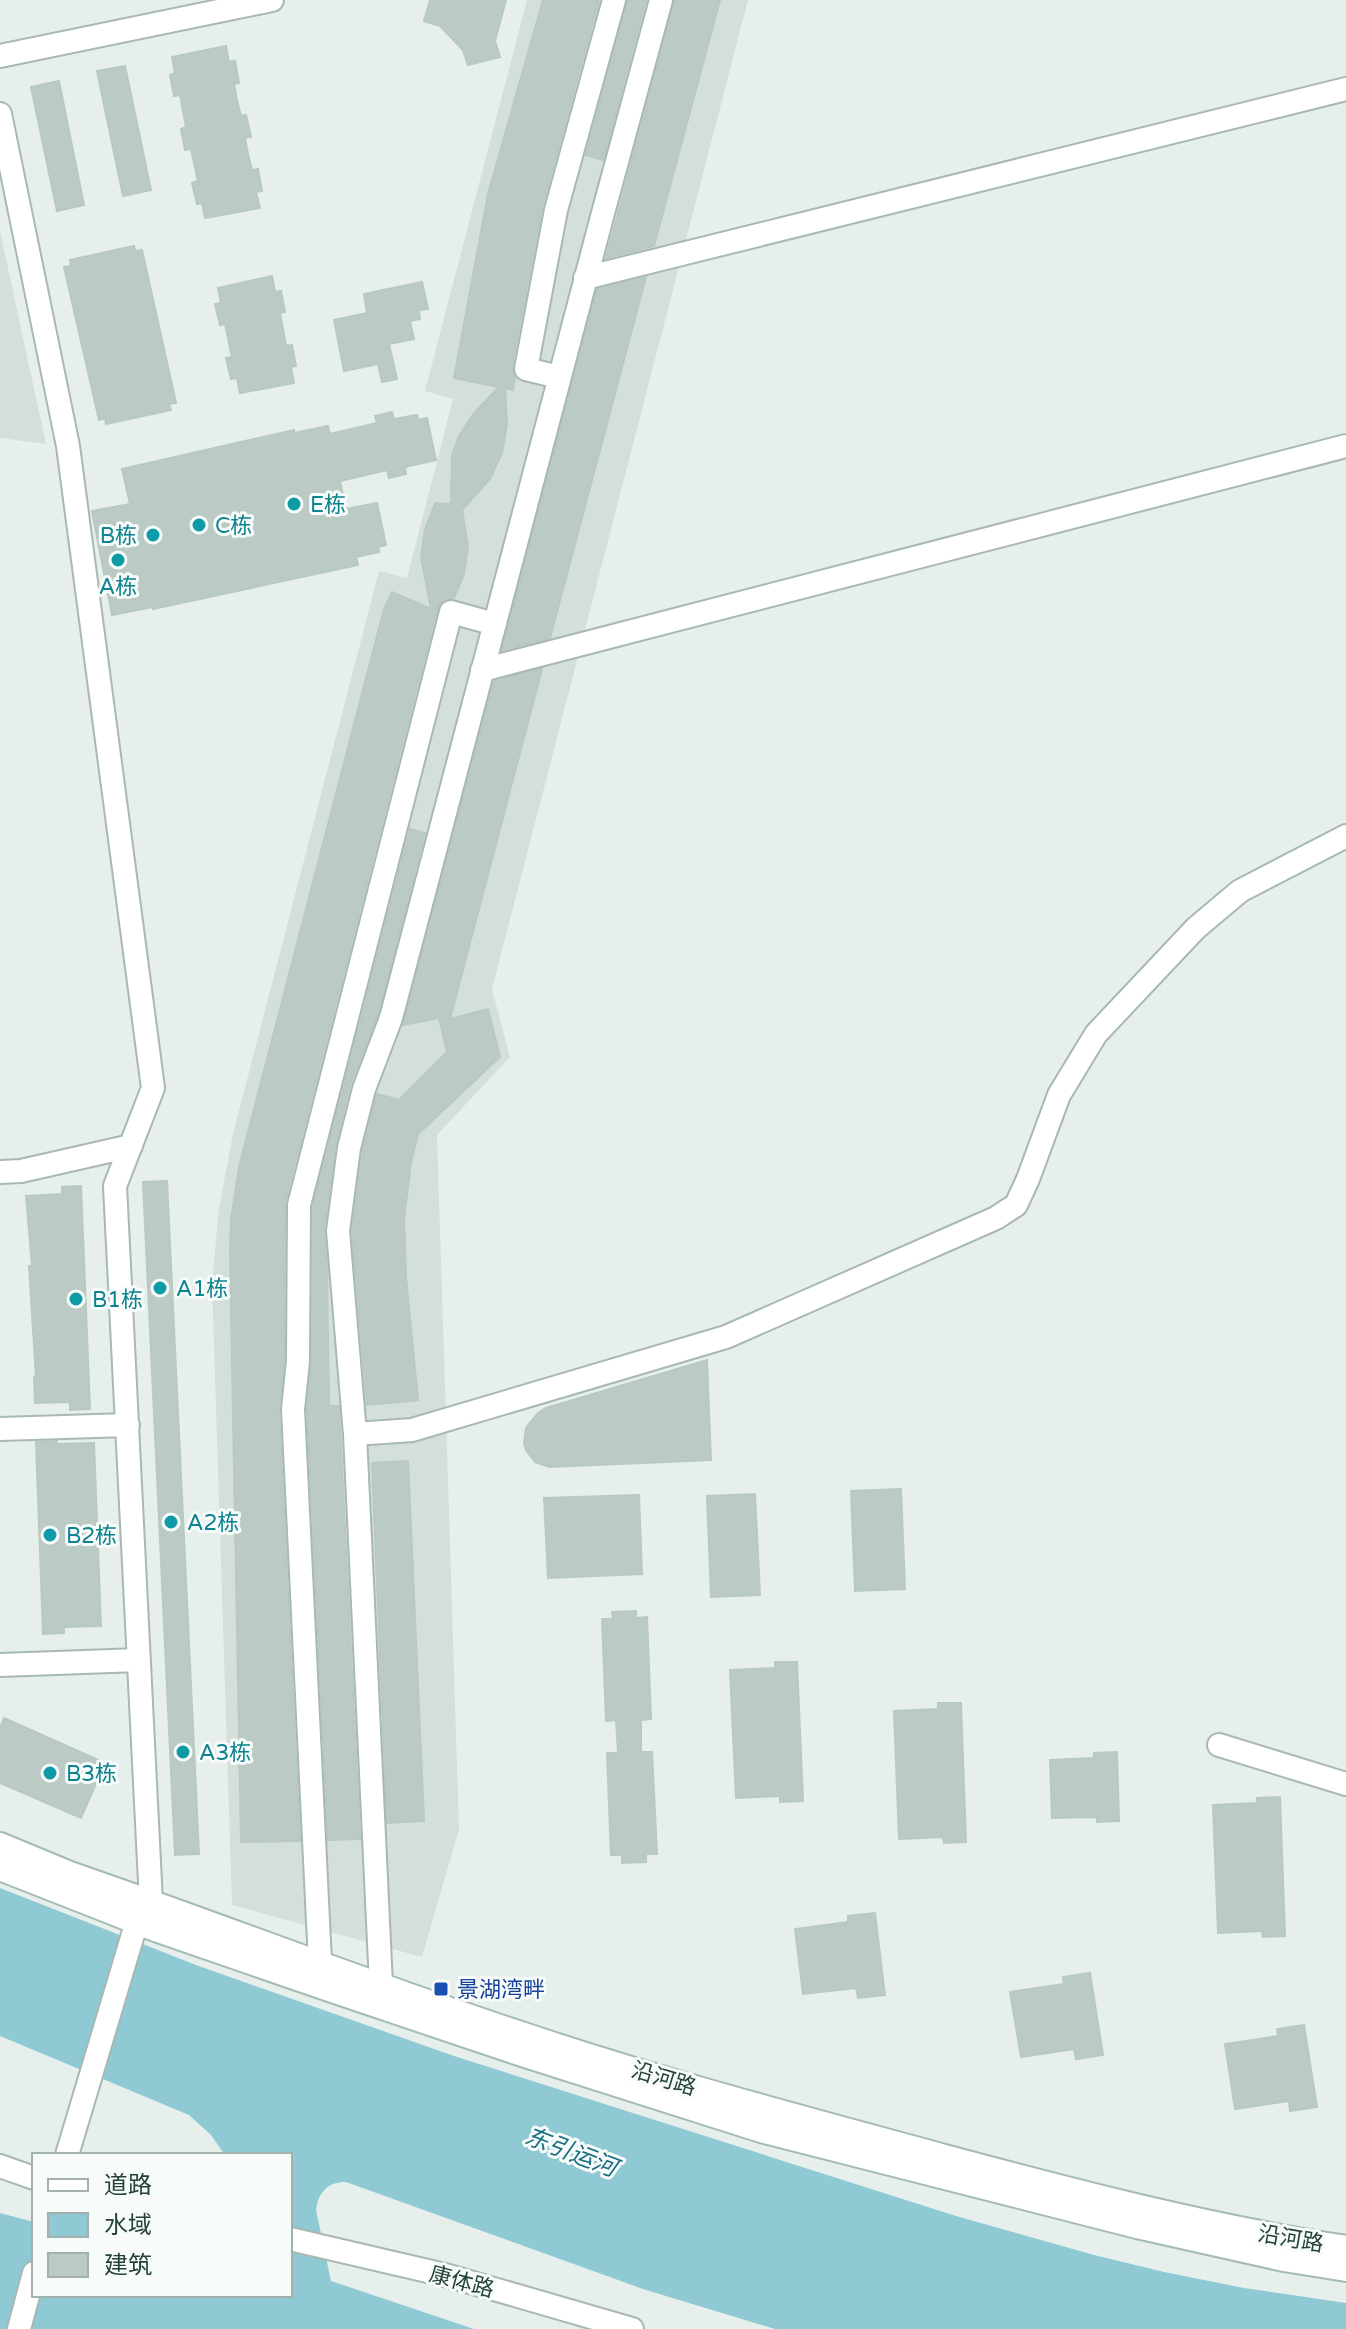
<svg xmlns="http://www.w3.org/2000/svg" width="1346" height="2329" font-family="'Varela Round','Noto Sans SC',sans-serif">
	<rect width="100%" height="100%" fill="#e6efeb"/>
	<!-- built -->
	<path fill="#d4dfda" d="M527,0H748L492,989L510,1057L437,1135L459,1829L422,1957L232,1905L212,1283L219,1208L233,1134L379,571L407,578L453,399L425,391Z
		M0,231L46,444L0,438Z"/>
	<!-- water -->
	<path fill="#8ec9d4" d="M0,1888L196,1965L454,2056L956,2216L1094,2255L1164,2272L1244,2288L1346,2303V2329H775L643,2289L346,2182C328,2182 318,2192 316,2210L331,2281L474,2329H0V2213L34,2222V2295H290V2155H225L211,2135L189,2115L0,2036Z"/>
	<!-- building -->
	<path fill="#bbcac4" stroke="#b8c9c2" stroke-width="2" d="M430,0H506L495,41L500,57L468,65L463,50L440,26L424,21Z
		M543,0H599L542,207L512,366L515,377L513,390L505,388L507,424L502,453L490,479L462,510L468,546L464,574L454,598L442,602L437,609L285,1202L284,1360L279,1410L300,1841L241,1842L230,1252L231,1220L239,1167L384,609L392,592L431,609L421,557L425,529L435,503L451,504L452,456L459,436L475,412L499,387L454,378L488,194Z
		M628,0H646L603,160L586,155Z
		M675,0H720L654,246L606,258Z
		M226,46L229,62L235,61L239,83L234,84L237,100L241,116L246,115L251,137L245,138L248,154L252,170L258,169L262,191L256,192L260,208L205,218L202,203L197,204L192,183L198,181L191,149L185,150L181,129L186,127L180,95L174,96L170,75L175,73L172,57Z
		M125,66L151,190L123,196L97,71Z
		M59,81L84,205L57,211L31,87Z
		M134,246L135,251L142,250L176,403L169,404L171,410L106,424L105,418L99,420L64,267L71,266L70,260Z
		M272,276L275,292L281,291L285,312L280,313L286,346L292,345L296,366L291,367L294,383L240,393L237,378L231,379L226,358L232,357L225,324L220,325L215,304L221,303L218,288Z
		M646,277L550,638L502,650L597,289Z
		M422,282L428,309L419,310L420,319L410,321L414,339L389,344L397,379L382,382L378,364L344,371L334,320L367,313L364,294Z
		M392,412L394,419L417,415L418,420L427,418L436,460L405,467L406,474L389,478L387,470L340,481L346,509L377,503L386,545L378,547L379,552L356,557L358,565L153,609V607L112,615L92,511L130,504L122,469L294,430V433L328,426L330,434L377,423L375,416Z
		M542,669L450,1019L488,1009L500,1057L418,1134L411,1162L404,1219L406,1277L418,1400L367,1405L352,1231L363,1151L377,1094L399,1100L447,1052L439,1018L403,1025L494,681Z
		M410,829L425,833L378,1014L350,1085L335,1146L324,1229L327,1271L329,1406H339L340,1427L360,1839L328,1840L307,1409L312,1361L313,1207Z
		M167,1181L199,1854L175,1855L143,1182Z
		M81,1186L90,1409L70,1410V1402L35,1403L34,1377H36L29,1266H32L26,1196L62,1194V1187Z
		M707,1360L711,1460L549,1467L535,1462L526,1450L524,1443L526,1428L538,1413L546,1408Z
		M57,1441V1444L94,1443L101,1626L64,1627V1633L43,1634L36,1442Z
		M408,1461L424,1821L387,1823L372,1463Z
		M901,1489L905,1589L855,1591L851,1491Z
		M755,1494L760,1595L711,1597L707,1496Z
		M639,1495L642,1574L548,1578L544,1498Z
		M636,1611V1618L647,1617L651,1719L641,1720V1752H652L657,1854H646V1862L622,1863V1855H611L607,1753H618L616,1720L606,1721L602,1619H613L612,1612Z
		M775,1662H797L803,1801L780,1802V1796L736,1798L730,1670L775,1668Z
		M938,1703H961L966,1842L944,1843L943,1837L899,1839L894,1711L938,1709Z
		M4,1718L105,1763L81,1818L0,1783V1728Z
		M1117,1752L1119,1821L1097,1822V1817L1052,1818L1050,1760L1094,1758V1753Z
		M1280,1797L1285,1936L1263,1937L1262,1931L1218,1933L1213,1805L1257,1803V1798Z
		M875,1913L885,1995L858,1998L856,1988L803,1994L795,1929L848,1922V1916Z
		M1090,1973L1103,2055L1076,2059L1074,2049L1021,2057L1010,1992L1064,1984L1063,1977Z
		M1304,2025L1317,2107L1290,2111L1289,2101L1235,2109L1225,2044L1278,2036L1277,2029Z"/>
	<g fill="none" stroke-linecap="round" stroke-linejoin="round">
		<!-- street casing -->
		<g stroke="#a8b8b2" stroke-width="26">
			<path id="street" d="M0,56L272,0
				M0,114L68,446L153,1088L115,1186L151,1902L137,1921L67,2155
				M585,278L1346,89
				M559,377L526,369L556,210L614,0
				M482,670L1346,446
				M0,1172L21,1171L131,1146
				M0,1429L128,1425
				M355,1434L412,1430L726,1337L996,1218L1016,1205L1028,1179L1059,1095L1096,1034L1196,928L1240,891L1346,836
				M0,1665L139,1660
				M1219,1745L1346,1784
				M320,1962L293,1409L298,1361L299,1205L451,612L495,624
				M381,1985L355,1434L338,1231L349,1148L364,1089L391,1018L603,213L661,0
				M0,2166L34,2178
				M290,2239L449,2276L632,2329
				M19,2329L34,2273"/>
		</g>
		<!-- secondary casing -->
		<g stroke="#a4bbb3" stroke-width="28">
			<path id="secondary" d="M0,1845L70,1874C221,1926 371,1985 524,2035C661,2081 802,2118 941,2156C1075,2192 1209,2227 1346,2248
				M0,1868L158,1930L332,1990L525,2055L761,2130L1137,2226L1284,2259L1346,2269"/>
		</g>
		<!-- street -->
		<use href="#street" stroke="#fff" stroke-width="22"/>
		<!-- secondary -->
		<use href="#secondary" stroke="#fff" stroke-width="24"/>
	</g>
	<!-- markers -->
	<g fill="#0f9aa8" stroke="#f7fbf9" stroke-width="3">
		<circle cx="294" cy="504" r="8"/>
		<circle cx="199" cy="525" r="8"/>
		<circle cx="153" cy="535" r="8"/>
		<circle cx="118" cy="560" r="8"/>
		<circle cx="160" cy="1288" r="8"/>
		<circle cx="76" cy="1299" r="8"/>
		<circle cx="171" cy="1522" r="8"/>
		<circle cx="50" cy="1535" r="8"/>
		<circle cx="183" cy="1752" r="8"/>
		<circle cx="50" cy="1773" r="8"/>
	</g>
	<rect fill="#1a4fb4" stroke="#f7fbf9" stroke-width="3" x="433" y="1981" width="16" height="16" rx="4"/>
	<g text-anchor="middle" stroke-width="6" stroke-linejoin="round" paint-order="stroke">
		<!-- culture labels -->
		<g font-size="22" fill="#0d838f" stroke="#f7fbf9" text-anchor="start">
			<text x="310" y="512">E栋</text>
			<text x="215" y="533">C栋</text>
			<text x="137" y="543" text-anchor="end">B栋</text>
			<text x="118" y="594" text-anchor="middle">A栋</text>
			<text x="176" y="1296">A1栋</text>
			<text x="92" y="1307">B1栋</text>
			<text x="187" y="1530">A2栋</text>
			<text x="66" y="1543">B2栋</text>
			<text x="199" y="1760">A3栋</text>
			<text x="66" y="1781">B3栋</text>
		</g>
		<!-- transit labels -->
		<g font-size="22" fill="#164399" stroke="#f7fbf9" text-anchor="start">
			<text x="457" y="1997">景湖湾畔</text>
		</g>
		<!-- street labels -->
		<g font-size="22" fill="#24423a" stroke="#f7fbf9">
			<text transform="translate(664 2078) rotate(17)" y="8">沿河路</text>
			<text transform="translate(1291 2238) rotate(10)" y="8">沿河路</text>
			<text transform="translate(462 2281) rotate(15)" y="8">康体路</text>
		</g>
		<!-- water labels -->
		<g font-size="24" font-style="italic" fill="#1c6f80" stroke="#f7fbf9">
			<text transform="translate(571 2152) rotate(21)" y="8">东引运河</text>
		</g>
	</g>
	<!-- legend -->
	<rect x="32" y="2153" width="260" height="144" fill="#f7fbf9" stroke="#a3b1ad" stroke-width="2"/>
	<rect x="48" y="2179" width="40" height="12" fill="#ffffff" stroke="#a3b1ad" stroke-width="2"/>
	<text x="104" y="2193" font-size="24" fill="#24423a">道路</text>
	<rect x="48" y="2213" width="40" height="24" fill="#8ec9d4" stroke="#a3b1ad" stroke-width="2"/>
	<text x="104" y="2233" font-size="24" fill="#24423a">水域</text>
	<rect x="48" y="2253" width="40" height="24" fill="#bbcac4" stroke="#a3b1ad" stroke-width="2"/>
	<text x="104" y="2273" font-size="24" fill="#24423a">建筑</text>
</svg>
